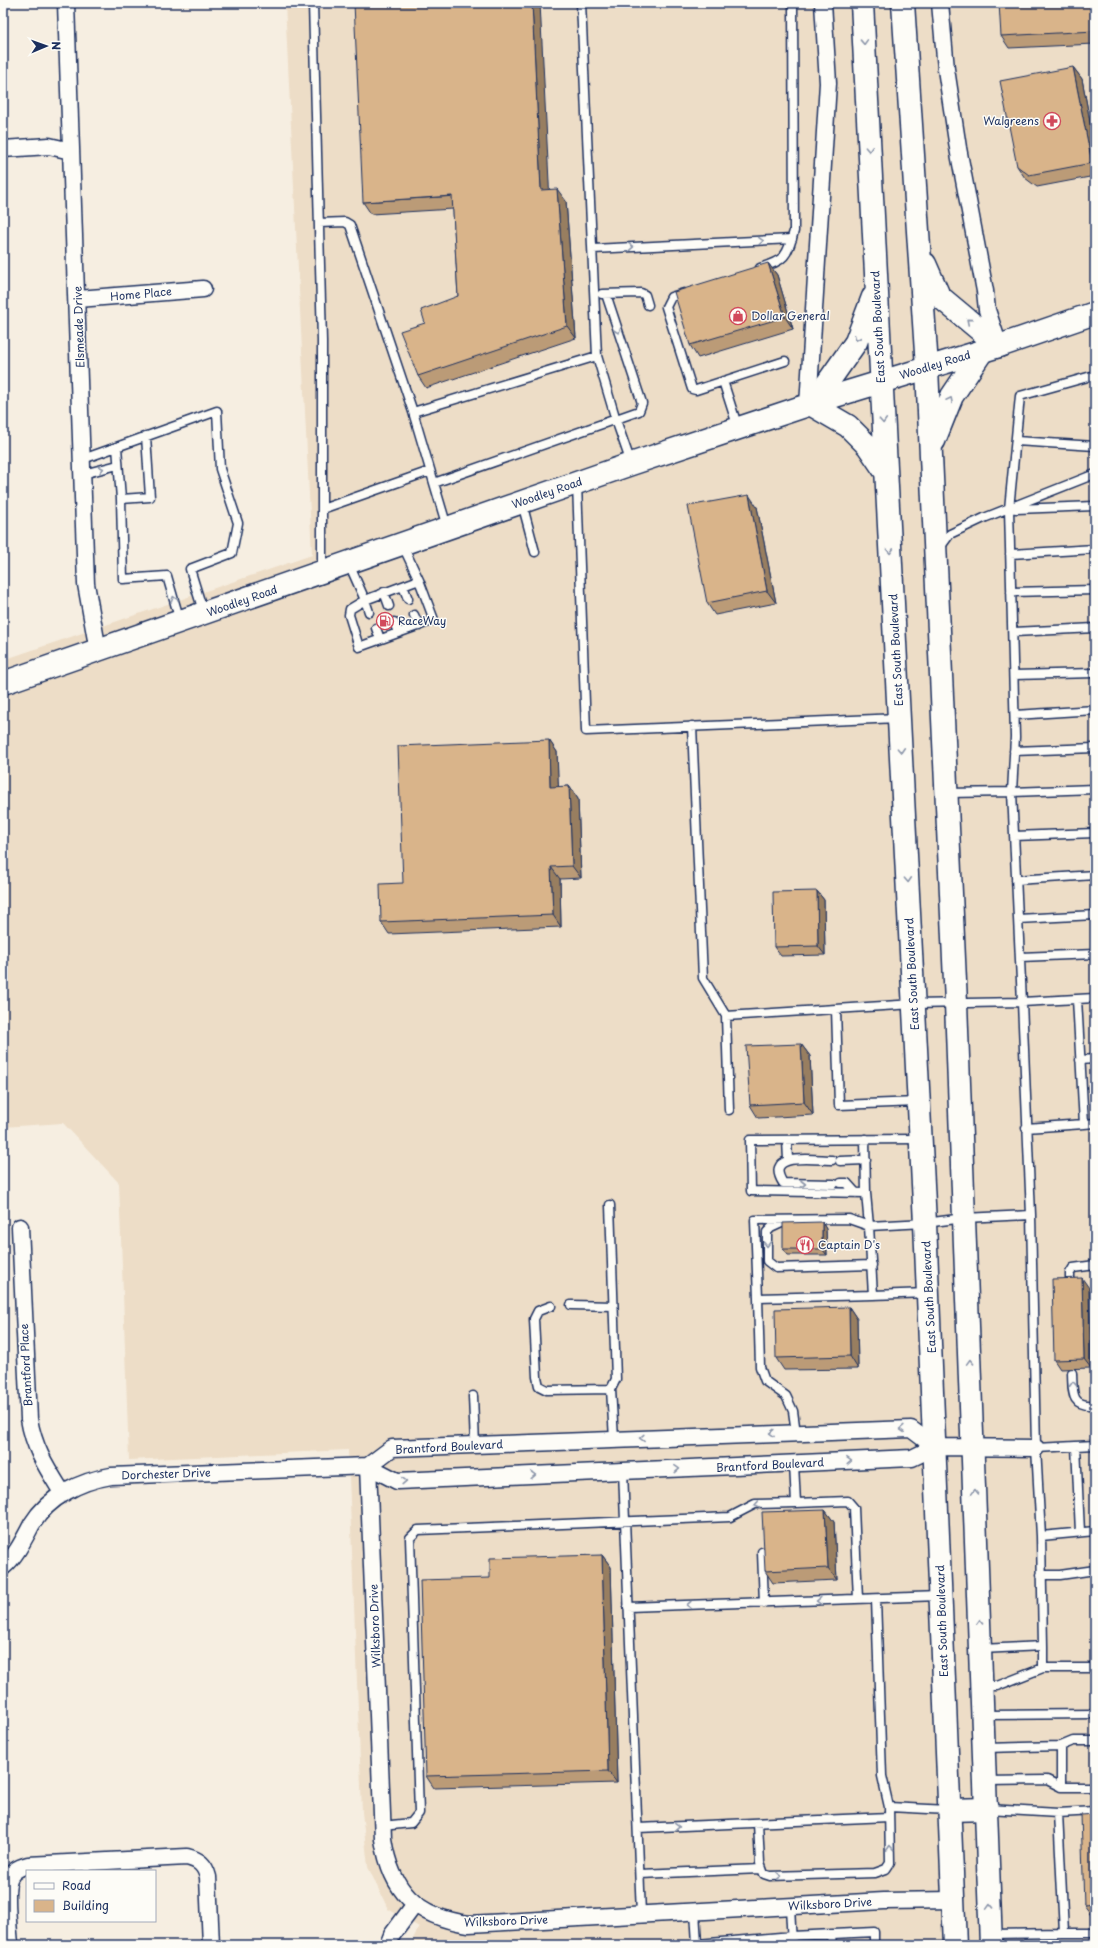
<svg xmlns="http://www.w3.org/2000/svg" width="1098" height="1948" font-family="'Playpen Sans',sans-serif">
	<rect width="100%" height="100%" fill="#f6eee1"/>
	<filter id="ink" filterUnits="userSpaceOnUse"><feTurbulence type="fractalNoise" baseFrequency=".025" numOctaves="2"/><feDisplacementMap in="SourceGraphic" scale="8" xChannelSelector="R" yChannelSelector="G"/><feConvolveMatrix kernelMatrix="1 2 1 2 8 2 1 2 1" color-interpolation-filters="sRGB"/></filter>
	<g filter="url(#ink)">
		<!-- built -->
		<path fill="#edddc7" d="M285,3H1095V1945H410L419,1927L388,1909L368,1867L362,1812L348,1450L129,1460L119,1183L63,1123L3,1127V660L312,555Z"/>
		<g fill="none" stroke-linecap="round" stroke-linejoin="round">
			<!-- lane casing -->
			<g stroke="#1b2f5e" stroke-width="11">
				<path id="lane" d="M313,3L322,341V569
					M581,3L597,356
					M319,223L345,222L350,225L413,412
					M593,249L792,239
					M760,268C785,260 787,257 794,231L793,3
					M684,293L671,297L666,307L692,389L696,390L785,361
					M602,294L641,293L645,295L648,305
					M1095,375L1020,396L1009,509L1015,737L1012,792L1095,789
					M723,381L738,428
					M1016,441L1095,446
					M117,447L121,499L123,579L167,576L180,621
					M83,459L217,411L220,469L238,523L232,553L190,569L203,611
					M83,474L118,465
					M434,483L639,411L642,403L606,294
					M577,484L586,731L899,718
					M121,499L150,497L146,436
					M522,503L535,552
					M322,509L430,471
					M1016,509L1095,506
					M447,527L413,412L597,356L616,420L631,463
					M939,549L950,534L984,518L1095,474
					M1010,554L1095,549
					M349,564L365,600L419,580L402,544
					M403,586L408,599
					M384,592L389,606
					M1011,592L1095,590
					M369,612L365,600L350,609L349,615L359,647L434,620L419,580
					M414,615L419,626
					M394,622L398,633
					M376,628L380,639
					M1014,632L1095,628
					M1014,675L1095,673
					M1015,715L1095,710
					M692,726L703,978L726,1016L914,1004L1022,1002L1012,792L946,793
					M1014,751L1095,748
					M1014,836L1095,833
					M1016,880L1095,875
					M1018,919L1095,915
					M1020,957L1095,954
					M1077,999L1084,1124L1095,1123
					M836,1009L839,1105L918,1102
					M726,1016L729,1110
					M1080,1060L1095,1059
					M1026,1128L1084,1124
					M865,1139L866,1193L751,1191L750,1140L920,1139
					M787,1140L788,1160
					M832,1160C815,1160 763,1151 783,1183L834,1184
					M840,1161L866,1160
					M841,1183H847L856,1193
					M610,1205L616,1379L611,1389L614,1439
					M1031,1215L1036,1448L1041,1536L1095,1531
					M786,1221L771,1228L767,1232V1261L776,1268L872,1265
					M1070,1283V1273L1073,1268L1095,1265
					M928,1293L873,1295L869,1226L925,1223L964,1218L1031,1215L1022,1002L1095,998
					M758,1298L755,1220L849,1219L869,1226L866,1193
					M571,1305L613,1306
					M551,1306L538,1311L534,1319L537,1377L539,1386L547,1390L611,1389
					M1072,1373C1073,1392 1070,1407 1095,1405
					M473,1396L475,1445
					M796,1433L793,1411L786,1396L765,1381L760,1367L758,1298L873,1295
					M1076,1446L1080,1532
					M1036,1448L1095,1445
					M794,1464L796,1503L848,1501L854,1508L858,1599
					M623,1471L641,1914
					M762,1552L764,1603
					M1041,1575H1060L1095,1570
					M628,1607L939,1596
					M1043,1646V1668H1095
					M981,1649L1043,1646L1041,1536
					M983,1686H997L1043,1668
					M984,1715L1095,1714
					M1061,1746V1787
					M985,1748L1061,1746L1073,1741H1095
					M986,1781L1047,1780L1061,1787H1095
					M889,1807L948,1810
					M988,1809L1058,1813L1095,1811
					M758,1823L760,1863L764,1874L770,1876L875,1873L886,1869L890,1863L889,1807L882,1776L876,1599
					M382,1826L411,1823L419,1813L410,1538L418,1530L730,1517L755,1504L796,1503
					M638,1828L889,1817
					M640,1874L761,1869
					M790,1906L792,1945
					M695,1911L697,1944L792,1936L874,1932V1945
					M1064,1933H1095
					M992,1934L1064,1933L1058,1813
					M831,1935L832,1945"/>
			</g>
			<!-- street casing -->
			<g stroke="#1b2f5e" stroke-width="19">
				<path id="street" d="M66,3L86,584L98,651
					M940,3L946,69L958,148L985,291L987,310L999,346
					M3,149L49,146L71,151
					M78,299L203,289
					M808,406L828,83L823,3
					M20,1227L29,1419C34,1449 47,1468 63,1494
					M368,1466L383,1839C391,1891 416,1917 469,1924L884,1901L953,1900
					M368,1466L397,1481L912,1458L935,1447L1036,1448
					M368,1466L392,1448L911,1429L935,1447
					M3,1567C16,1556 24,1539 32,1524C49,1496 81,1481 111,1476L368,1466
					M10,1945C9,1928 4,1894 9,1879C12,1870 20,1867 28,1865L187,1857C199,1860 205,1865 208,1877L211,1945
					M388,1945L392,1935L415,1904"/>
			</g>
			<!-- secondary casing -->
			<g stroke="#1b2f5e" stroke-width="25">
				<path id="secondary" d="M3,683L631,464L835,396L999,346L1095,313"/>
			</g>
			<!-- primary casing -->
			<g stroke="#1b2f5e" stroke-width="25">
				<path id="primary" d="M950,1810L987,1809"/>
			</g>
			<!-- highway casing -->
			<g stroke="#1b2f5e" stroke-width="25">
				<path id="highway" d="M862,3L925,1223L955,1945
					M903,3L927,368L956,1003L991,1945
					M925,264L939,296L999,346
					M873,297L856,342L812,405L848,426L868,446L885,471
					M934,441L952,396L983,350"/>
			</g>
			<!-- lane -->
			<use href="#lane" stroke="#fdfcf7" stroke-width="8"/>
			<!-- street -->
			<use href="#street" stroke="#fdfcf7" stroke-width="16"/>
			<!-- secondary -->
			<use href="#secondary" stroke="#fdfcf7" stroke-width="22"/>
			<!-- primary -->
			<use href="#primary" stroke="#fdfcf7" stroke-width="22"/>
			<!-- highway -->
			<use href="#highway" stroke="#fdfcf7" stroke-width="22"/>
		</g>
		<!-- wall -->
		<path fill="#bb9b77" stroke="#1b2f5e" d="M1095,3V44L1009,48L1001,36Z
			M1073,67L1082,79L1095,148V176L1037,187L1025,178L1017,166Z
			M549,190L566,201L576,338L426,388L418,376L425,323L458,296L453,209L371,214L363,202Z
			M768,263L777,275L793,329L698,358L690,345Z
			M757,507L776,603L715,615L707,603Z
			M549,740L557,752L558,787L569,786L578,799L581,878L560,879L561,927L389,934L381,922L403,883Z
			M817,891L824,900L825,955L781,956L774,947Z
			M801,1044L810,1056L813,1115L758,1118L750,1105Z
			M822,1222L826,1229L827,1255H788L783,1249Z
			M1089,1288L1091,1368L1060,1369L1054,1360Z
			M849,1307L857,1319L858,1369L784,1370L776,1358Z
			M825,1510L834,1522L837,1580L773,1583L765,1571Z
			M602,1555L611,1567L617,1783L434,1788L426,1776L490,1578Z
			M1095,1814V1917H1093L1084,1905Z"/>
		<!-- shaded-wall -->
		<path fill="#987e61" stroke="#1b2f5e" d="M532,3H540L550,202L541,190Z
			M1073,67L1082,79L1095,148V167L1092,163Z
			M557,189L566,201L576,338L567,326Z
			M768,263L777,275L793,329L785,317Z
			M749,495L757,507L776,603L767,591Z
			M549,740L557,752L559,799L550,787Z
			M569,786L578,799L581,878L572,866Z
			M551,867L560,879L561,927L553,915Z
			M817,891L824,900L825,955L818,946Z
			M801,1044L810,1056L813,1115L804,1102Z
			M822,1222L826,1229L827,1255L822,1249Z
			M1082,1278L1089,1288L1091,1368L1084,1359Z
			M849,1307L857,1319L858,1369L850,1356Z
			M825,1510L834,1522L837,1580L828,1568Z
			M602,1555L611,1567L617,1783L608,1771Z"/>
		<!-- building -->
		<path fill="#d9b48a" stroke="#1b2f5e" d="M354,3H532L541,190L557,189L567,326L418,376L400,331L425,323L421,310L458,296L452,196L363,202Z
			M999,3H1095V31L1001,36Z
			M1073,67L1092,163L1029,175L1017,166L1000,81Z
			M768,263L785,317L690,345L674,292Z
			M749,495L767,591L707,603L688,506Z
			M549,740L550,787L569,786L572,866L551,867L553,915L381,922L380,884L403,883L398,746Z
			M817,891L818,946L774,947L773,892Z
			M801,1044L804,1102L750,1105L746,1046Z
			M822,1222V1249H783V1223Z
			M1082,1278L1084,1359L1054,1360L1052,1279Z
			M849,1307L850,1356L776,1358L775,1309Z
			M825,1510L828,1568L765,1571L762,1512Z
			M602,1555L608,1771L426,1776L420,1580L490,1578V1558Z
			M1095,1814V1904L1084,1905L1081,1815Z"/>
		<!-- one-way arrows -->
		<defs><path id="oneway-chevron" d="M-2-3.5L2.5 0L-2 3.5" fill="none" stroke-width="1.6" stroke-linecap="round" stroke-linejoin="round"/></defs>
		<g stroke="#8c96aa">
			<use href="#oneway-chevron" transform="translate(864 42) rotate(88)"/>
			<use href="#oneway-chevron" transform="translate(869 149) rotate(87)"/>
			<use href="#oneway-chevron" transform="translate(761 241) rotate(-3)"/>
			<use href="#oneway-chevron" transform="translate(631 247) rotate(-3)"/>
			<use href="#oneway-chevron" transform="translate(969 321) rotate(-140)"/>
			<use href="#oneway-chevron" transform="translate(618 331) rotate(71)"/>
			<use href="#oneway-chevron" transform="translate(857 338) rotate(113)"/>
			<use href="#oneway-chevron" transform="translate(950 400) rotate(-63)"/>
			<use href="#oneway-chevron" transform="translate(883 421) rotate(87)"/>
			<use href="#oneway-chevron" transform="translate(101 469) rotate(-14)"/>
			<use href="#oneway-chevron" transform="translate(890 551) rotate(87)"/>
			<use href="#oneway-chevron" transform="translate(174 599) rotate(-107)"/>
			<use href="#oneway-chevron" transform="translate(901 750) rotate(87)"/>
			<use href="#oneway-chevron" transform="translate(908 880) rotate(87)"/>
			<use href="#oneway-chevron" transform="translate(803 1184)"/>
			<use href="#oneway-chevron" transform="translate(767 1244) rotate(89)"/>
			<use href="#oneway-chevron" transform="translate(970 1362) rotate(-92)"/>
			<use href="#oneway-chevron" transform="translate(1073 1384) rotate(-93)"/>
			<use href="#oneway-chevron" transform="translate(902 1429) rotate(178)"/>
			<use href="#oneway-chevron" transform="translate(772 1433) rotate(178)"/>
			<use href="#oneway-chevron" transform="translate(642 1438) rotate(178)"/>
			<use href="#oneway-chevron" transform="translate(849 1461) rotate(-3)"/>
			<use href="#oneway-chevron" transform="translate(677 1469) rotate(-3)"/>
			<use href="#oneway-chevron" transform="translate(533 1475) rotate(-3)"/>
			<use href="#oneway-chevron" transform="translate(404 1481) rotate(-2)"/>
			<use href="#oneway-chevron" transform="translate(975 1492) rotate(-92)"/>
			<use href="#oneway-chevron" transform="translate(757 1505) rotate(169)"/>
			<use href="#oneway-chevron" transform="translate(819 1601) rotate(178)"/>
			<use href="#oneway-chevron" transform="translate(689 1605) rotate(178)"/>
			<use href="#oneway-chevron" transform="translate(980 1622) rotate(-92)"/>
			<use href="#oneway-chevron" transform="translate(677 1827) rotate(-3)"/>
			<use href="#oneway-chevron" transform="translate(890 1848) rotate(-93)"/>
			<use href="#oneway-chevron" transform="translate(779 1876) rotate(1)"/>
			<use href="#oneway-chevron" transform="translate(990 1906) rotate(-92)"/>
		</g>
	</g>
	<!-- icons -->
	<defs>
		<g id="pharmacy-ring" transform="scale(0.9)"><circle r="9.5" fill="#fdfcf7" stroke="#d1495b" stroke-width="1.5"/><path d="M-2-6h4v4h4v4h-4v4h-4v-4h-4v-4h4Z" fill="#d1495b"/></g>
		<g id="shop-ring" transform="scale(0.9)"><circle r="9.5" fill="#fdfcf7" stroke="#d1495b" stroke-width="1.5"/><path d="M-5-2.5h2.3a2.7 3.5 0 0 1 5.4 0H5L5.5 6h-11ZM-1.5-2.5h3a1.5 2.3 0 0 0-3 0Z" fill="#d1495b"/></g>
		<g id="fuel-ring" transform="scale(0.9)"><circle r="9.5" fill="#fdfcf7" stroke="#d1495b" stroke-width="1.5"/><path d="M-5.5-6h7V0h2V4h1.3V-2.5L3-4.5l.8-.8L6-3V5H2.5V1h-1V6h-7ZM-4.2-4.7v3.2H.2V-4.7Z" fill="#d1495b"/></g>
		<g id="restaurant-ring" transform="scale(0.9)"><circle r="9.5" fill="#fdfcf7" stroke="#d1495b" stroke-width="1.5"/><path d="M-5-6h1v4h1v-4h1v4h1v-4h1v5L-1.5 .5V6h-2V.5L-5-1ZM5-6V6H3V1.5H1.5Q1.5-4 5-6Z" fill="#d1495b"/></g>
	</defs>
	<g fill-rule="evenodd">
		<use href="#pharmacy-ring" x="1052" y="121"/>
		<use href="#shop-ring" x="738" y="316"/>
		<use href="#fuel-ring" x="385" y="621"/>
		<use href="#restaurant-ring" x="805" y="1245"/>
	</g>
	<g text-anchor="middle" stroke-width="3" stroke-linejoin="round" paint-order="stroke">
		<!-- poi labels -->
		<g font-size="11" fill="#1b2f5e" stroke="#fdfcf7" text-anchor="start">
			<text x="1039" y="125" text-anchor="end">Walgreens</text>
			<text x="751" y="320">Dollar General</text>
			<text x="398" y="625">RaceWay</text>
			<text x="818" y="1249">Captain D's</text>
		</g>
		<!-- street labels -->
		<g font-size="11" fill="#1b2f5e" stroke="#fdfcf7">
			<text transform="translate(141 294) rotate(-5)" y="4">Home Place</text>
			<text transform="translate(79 327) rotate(-92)" y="4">Elsmeade Drive</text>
			<text transform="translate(878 327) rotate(-93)" y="4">East South Boulevard</text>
			<text transform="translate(935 365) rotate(-17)" y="4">Woodley Road</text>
			<text transform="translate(547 493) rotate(-19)" y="4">Woodley Road</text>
			<text transform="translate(242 601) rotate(-19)" y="4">Woodley Road</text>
			<text transform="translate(896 650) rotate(-93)" y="4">East South Boulevard</text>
			<text transform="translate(912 974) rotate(-93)" y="4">East South Boulevard</text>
			<text transform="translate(929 1297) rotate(-93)" y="4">East South Boulevard</text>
			<text transform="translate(26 1365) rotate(-93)" y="4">Brantford Place</text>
			<text transform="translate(449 1447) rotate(-3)" y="4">Brantford Boulevard</text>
			<text transform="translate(770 1465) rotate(-3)" y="4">Brantford Boulevard</text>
			<text transform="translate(166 1474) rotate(-2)" y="4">Dorchester Drive</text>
			<text transform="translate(942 1621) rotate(-92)" y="4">East South Boulevard</text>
			<text transform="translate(375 1626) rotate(-92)" y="4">Wilksboro Drive</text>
			<text transform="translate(830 1904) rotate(-3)" y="4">Wilksboro Drive</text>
			<text transform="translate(506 1921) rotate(-2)" y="4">Wilksboro Drive</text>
		</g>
	</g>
	<!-- margin -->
	<rect width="1098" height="1948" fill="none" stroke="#fdfcf7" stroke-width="16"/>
	<rect x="8" y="8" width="1082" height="1932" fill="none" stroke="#1b2f5e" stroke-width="1.5" filter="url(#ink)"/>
	<!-- legend -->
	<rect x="26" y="1870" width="130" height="52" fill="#fdfcf7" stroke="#a3aaba"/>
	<rect x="34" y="1883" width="20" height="6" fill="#fdfcf7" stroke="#a3aaba"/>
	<text x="62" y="1890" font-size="12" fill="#1b2f5e">Road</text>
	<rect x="34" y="1900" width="20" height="12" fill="#d9b48a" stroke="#a3aaba"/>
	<text x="62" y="1910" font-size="12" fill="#1b2f5e">Building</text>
	<!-- north arrow -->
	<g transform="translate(46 46) rotate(88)" stroke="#fdfcf7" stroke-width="3" paint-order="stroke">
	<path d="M0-3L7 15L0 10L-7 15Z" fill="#1b2f5e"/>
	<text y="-6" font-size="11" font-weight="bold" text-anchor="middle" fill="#1b2f5e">N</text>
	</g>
</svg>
